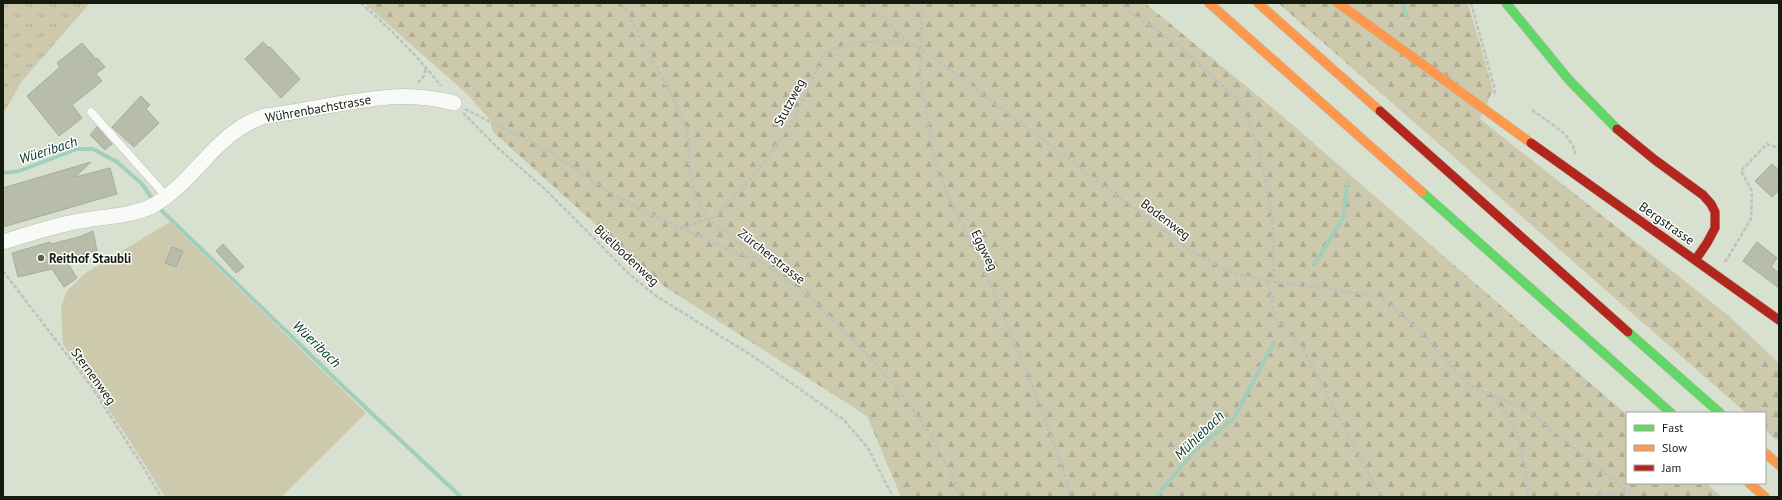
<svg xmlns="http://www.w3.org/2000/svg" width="1782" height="500" font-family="'PT Sans',sans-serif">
	<defs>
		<pattern id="grass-tufts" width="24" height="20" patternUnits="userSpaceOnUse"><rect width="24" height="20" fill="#cdc9ad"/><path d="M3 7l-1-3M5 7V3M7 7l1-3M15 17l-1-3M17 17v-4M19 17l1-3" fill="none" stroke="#afac94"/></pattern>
		<pattern id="forest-firs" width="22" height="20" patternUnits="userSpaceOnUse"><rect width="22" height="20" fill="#cdc9ad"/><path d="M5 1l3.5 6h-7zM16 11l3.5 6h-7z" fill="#afac94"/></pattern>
	</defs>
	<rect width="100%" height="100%" fill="#d8e0d0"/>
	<!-- grass -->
	<path fill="url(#grass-tufts)" d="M3,3H90L22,81L3,114Z"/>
	<!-- forest -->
	<path fill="url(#forest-firs)" d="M364,3H1145L1280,114L1627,415V483H1706L1722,497H901L867,416L665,287L492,131L491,121L467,94Z
		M1278,3H1468L1493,90L1480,119L1729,316L1779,363V442L1765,430V413H1746Z"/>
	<!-- park -->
	<path fill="#cdc9ad" d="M170,222L366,413L281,497H165L126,435L63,344L61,307L67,291L84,274Z"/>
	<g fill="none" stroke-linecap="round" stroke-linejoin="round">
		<!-- stream -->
		<path stroke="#a1cfbb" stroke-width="4" d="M1402,3L1408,18
			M3,173L19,171L77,149H93L117,162L142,184L153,200
			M159,208L349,392L461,497
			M1314,265L1343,218L1347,184
			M1156,497L1194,451L1234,418L1274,342"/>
	</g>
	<!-- building -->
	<path fill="#b8bcaa" stroke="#a6ab9d" d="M263,42L269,48L270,47L300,79L281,98L245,59Z
		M82,43L96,59L97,58L105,67L96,74L102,81L72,105L82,118L59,136L27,96L60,67L57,63Z
		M141,96L150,105L146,109L159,123L134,147L112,127Z
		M97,127L112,144L105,150L90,135Z
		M91,162L75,177L110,168L117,194L3,227V188Z
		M1772,164L1779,170V190L1772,197L1755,181Z
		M93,231L97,251L65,259L77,278L64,287L52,269L18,277L12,253L50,242L51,244L79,237Z
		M1757,242L1777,258L1771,267L1779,273V288L1743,261Z
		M223,244L244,267L236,273L216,251Z
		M172,247L183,251L176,267L165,263Z"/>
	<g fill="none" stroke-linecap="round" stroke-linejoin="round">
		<!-- lane casing -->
		<g stroke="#b6bdb0" stroke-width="9">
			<path id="lane" d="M91,112L166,196"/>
		</g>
		<!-- street casing -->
		<g stroke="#b6bdb0" stroke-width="16">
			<path id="street" d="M3,242C30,234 57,224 86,220C108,216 133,216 154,205C196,181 216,131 265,116C287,113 309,109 332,105C377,98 408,91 454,103"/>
		</g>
		<!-- fast casing -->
		<g stroke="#b6bdb0" stroke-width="10">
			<path id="fast" d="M1506,3L1569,80L1617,129
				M1422,192L1671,413
				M1628,332L1720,413"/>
		</g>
		<!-- slow casing -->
		<g stroke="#b6bdb0" stroke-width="10">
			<path id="slow" d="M1209,3L1422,192
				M1258,3L1380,111
				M1338,3L1531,143
				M1765,453L1779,465
				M1749,483L1765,497"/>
		</g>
		<!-- jam casing -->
		<g stroke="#b6bdb0" stroke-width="10">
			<path id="jam" d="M1380,111L1628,332
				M1617,129L1655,160L1703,195L1711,204L1715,212V228L1707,243L1696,259
				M1531,143L1779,320"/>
		</g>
		<!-- path -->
		<path stroke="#bfc2bd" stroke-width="2.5" stroke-dasharray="4 2" stroke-linecap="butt" d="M361,3C390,29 417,55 441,86
			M622,3L665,83L682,117L687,130L689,147V169L693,186L698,201L709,219L757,258L811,298L854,341L898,389L932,437L951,473L960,497
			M868,3L908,41L942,64L1188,249L1227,271L1268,281L1275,319L1300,345L1307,356L1381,497
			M922,3L920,77L933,153L939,176L992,288L1029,378L1063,468L1070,497
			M1117,3L1176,43L1240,102L1250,124L1263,167L1273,225L1274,282
			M1471,3L1494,86L1495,96
			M418,83L424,76L426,68
			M465,109L550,152L601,187L640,209L736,253L755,258
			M1532,110C1546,121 1573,134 1575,154
			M463,113L499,149L547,191L629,274L656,296L751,355L844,420L868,448L893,497
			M682,228L718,215L757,172L793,121L825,52L855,42L908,41
			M1725,262L1751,219L1752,191L1741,171L1767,144L1779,148
			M3,271L91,386L145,470L161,497
			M1268,281L1339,290L1382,298L1418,329L1467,384L1529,411L1634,497
			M1493,395L1518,435L1528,484L1527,497
			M1569,497L1626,493"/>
		<!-- lane -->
		<use href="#lane" stroke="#f9faf8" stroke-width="8"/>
		<!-- street -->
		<use href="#street" stroke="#f9faf8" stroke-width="15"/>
		<!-- fast -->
		<use href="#fast" stroke="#63d668" stroke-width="9"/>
		<!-- slow -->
		<use href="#slow" stroke="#ff974d" stroke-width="9"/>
		<!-- jam -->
		<use href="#jam" stroke="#b3261e" stroke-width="9"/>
	</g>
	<!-- markers -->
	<circle fill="#5a6053" stroke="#fff" stroke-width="1.5" cx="41" cy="258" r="4"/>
	<g text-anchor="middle" stroke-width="3" stroke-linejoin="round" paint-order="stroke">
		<!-- street labels -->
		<g font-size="13" fill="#161b10" stroke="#fff">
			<text transform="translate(789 102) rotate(-62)" y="5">Stutzweg</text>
			<text transform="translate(318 108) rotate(-10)" y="5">Wührenbachstrasse</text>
			<text transform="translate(1166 219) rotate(37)" y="5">Bodenweg</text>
			<text transform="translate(1667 223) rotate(35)" y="5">Bergstrasse</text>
			<text transform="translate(985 250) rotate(64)" y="5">Eggweg</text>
			<text transform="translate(627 255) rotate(43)" y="5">Büelbodenweg</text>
			<text transform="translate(772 256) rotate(38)" y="5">Zürcherstrasse</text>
			<text transform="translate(94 376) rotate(54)" y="5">Sternenweg</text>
		</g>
		<!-- poi labels -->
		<g font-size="13" font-weight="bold" fill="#161b10" stroke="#fff" text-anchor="start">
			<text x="49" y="263">Reithof Staubli</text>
		</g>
		<!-- water labels -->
		<g font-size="14" font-style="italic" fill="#003728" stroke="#fff">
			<text transform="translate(48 150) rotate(-18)" y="5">Wüeribach</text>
			<text transform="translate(317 344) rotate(44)" y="5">Wüeribach</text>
			<text transform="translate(1199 435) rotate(-44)" y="5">Mühlebach</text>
		</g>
	</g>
	<!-- border -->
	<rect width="1782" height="500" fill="none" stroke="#161b10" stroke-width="8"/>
	<!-- legend -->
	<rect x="1626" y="412" width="140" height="72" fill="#ffffff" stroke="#a2a49f"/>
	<rect x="1634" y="425" width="20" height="6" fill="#63d668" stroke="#a2a49f"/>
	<text x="1662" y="432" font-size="12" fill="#161b10">Fast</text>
	<rect x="1634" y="445" width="20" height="6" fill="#ff974d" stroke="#a2a49f"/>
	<text x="1662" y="452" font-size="12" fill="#161b10">Slow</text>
	<rect x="1634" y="465" width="20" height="6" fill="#b3261e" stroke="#a2a49f"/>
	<text x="1662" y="472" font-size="12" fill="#161b10">Jam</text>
</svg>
